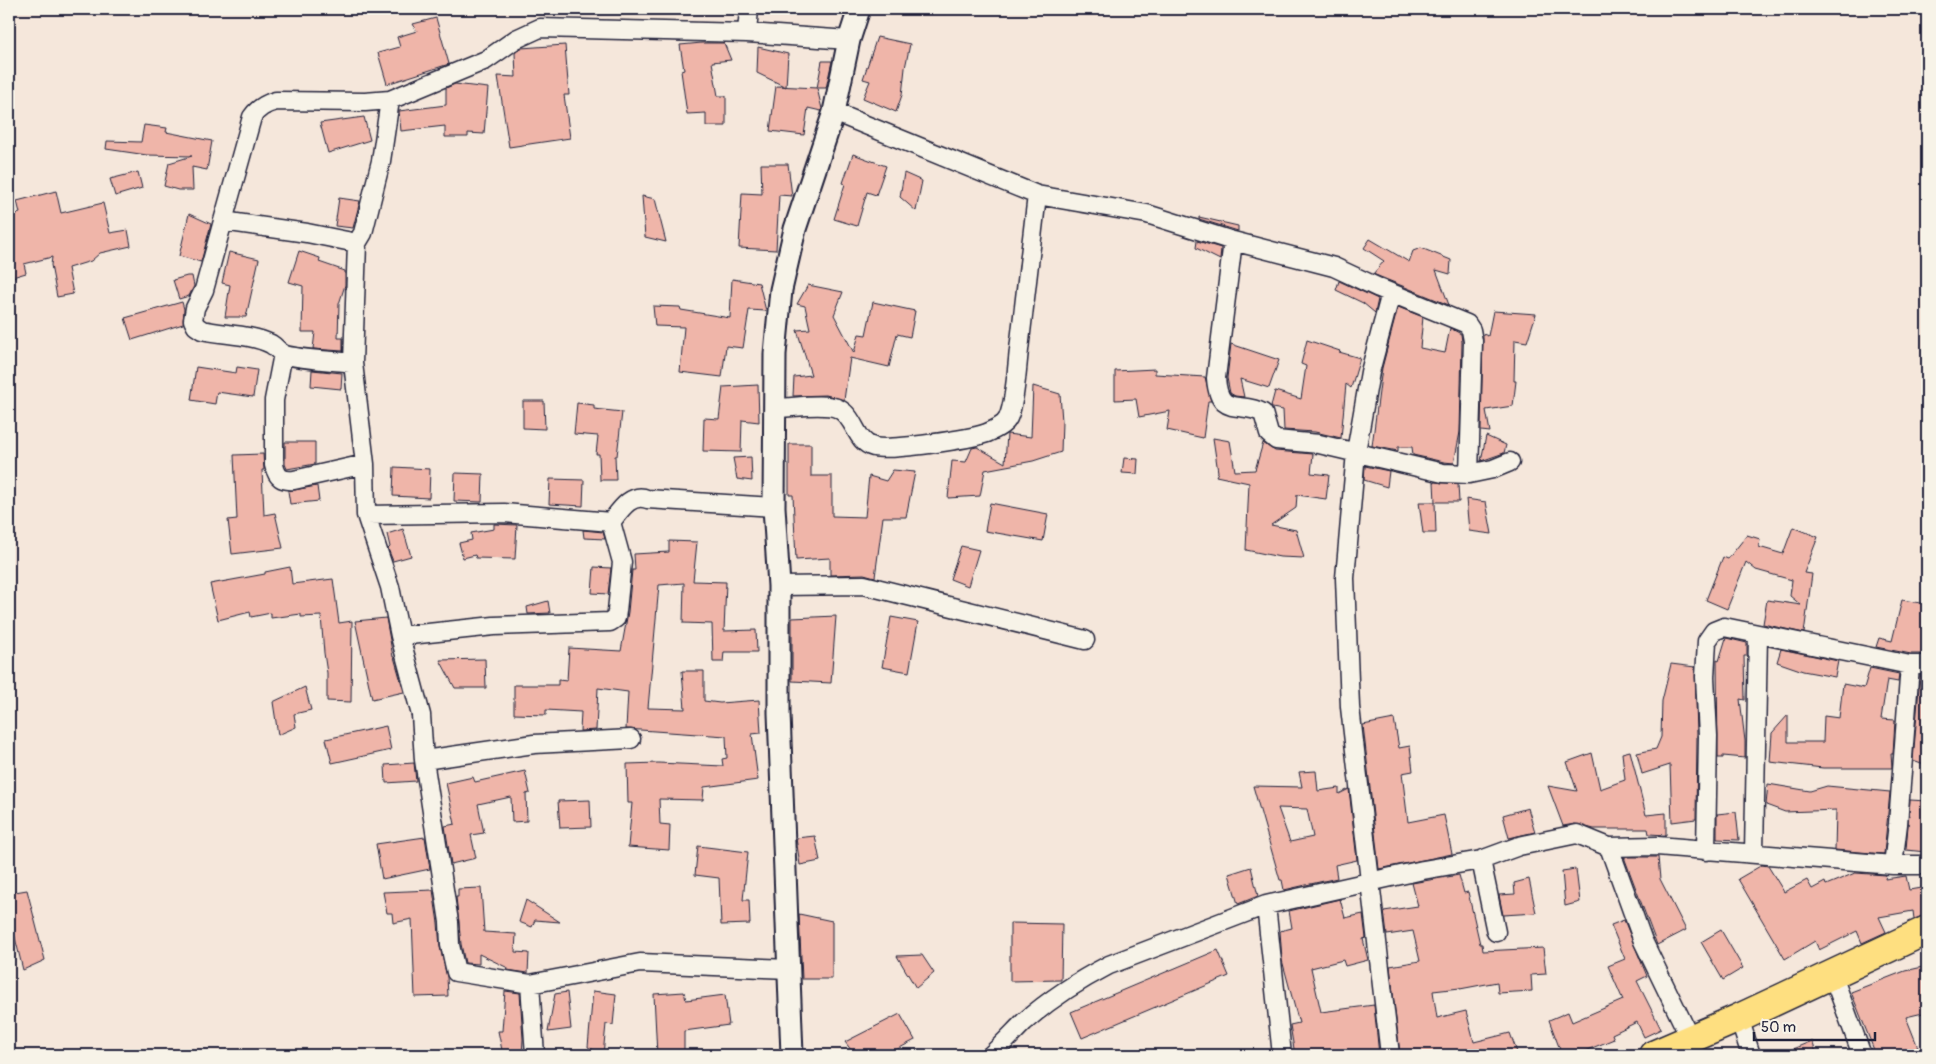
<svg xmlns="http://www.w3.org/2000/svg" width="1936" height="1064" font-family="Pangolin,sans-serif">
	<rect width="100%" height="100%" fill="#f5e7db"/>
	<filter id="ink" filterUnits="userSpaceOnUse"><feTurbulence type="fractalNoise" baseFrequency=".02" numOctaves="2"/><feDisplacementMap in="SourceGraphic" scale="10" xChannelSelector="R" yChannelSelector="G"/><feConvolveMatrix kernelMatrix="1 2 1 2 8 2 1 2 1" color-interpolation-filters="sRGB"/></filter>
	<g filter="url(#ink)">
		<!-- building -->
		<path fill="#efb5a9" stroke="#22223b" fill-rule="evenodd" d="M436,18L449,64L387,84L378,53L400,47L397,37L417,31L413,24Z
			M877,37L910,44L905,68L902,95L896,112L863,98L870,81L863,79Z
			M702,43H724L731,60L712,62L718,96H726V126H706V113L687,114L681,71L684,70L680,45Z
			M565,45L569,95H564L570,138L509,147L498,76L516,77L515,53L521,48Z
			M758,47L788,54L786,87L757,73Z
			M822,61H832L826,88H817Z
			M455,84L488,88L484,134L468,133V137H445V126L401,131L399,111L446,105V88Z
			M776,86L817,88L822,109L821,111L808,108L804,135L770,131Z
			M364,117L370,140L328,153L320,123Z
			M144,125L167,128L166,132L212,141L207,170L192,167L193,190H178L164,186L169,163L192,156L147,155L106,149L107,141L141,142Z
			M853,154L886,166L876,195L867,192L857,226L834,219L845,184L843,183Z
			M761,164H788L792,196L779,195L776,250L739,248L742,193L762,194Z
			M138,172L142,188L115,196L110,179Z
			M904,173L922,181L916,211L900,197Z
			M56,191L61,213L103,203L110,233L128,230L131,246L100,253L91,261L68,268L73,294L57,297L51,265L52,257L24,264L26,273L9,278V216L20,213L17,201Z
			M642,196L655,199L666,242L645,237Z
			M339,198L360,201L353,228L335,226Z
			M189,214L211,224L201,262L179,256Z
			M1199,217L1238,226V231L1199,219Z
			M1370,239L1409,262L1413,251L1421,248L1451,260L1450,274L1436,270L1449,305L1373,274L1384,261L1364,248Z
			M1197,241L1221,248L1220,260L1196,248Z
			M299,251L320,258L319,262L345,271V285L339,304L338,338H343V351L313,349L315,332H302L303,286L289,282Z
			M229,252L259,259L246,317H225L230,285L222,283Z
			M187,276H192L194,286L189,296L179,299L173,280Z
			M732,279L759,283L766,311L749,310L743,348L726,346L722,377L680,372L684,327L655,326L653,306L680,307L681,310L730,318Z
			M1339,281L1378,299L1375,313L1363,303L1336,290Z
			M808,285L843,292L834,315L854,353L859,334L866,335L873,302L915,311L910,337L897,334L889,367L850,358L844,400L826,395L793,396L794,377L811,375L797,330L810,329L805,306L797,304Z
			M182,302L184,309L183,324L132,340L125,318Z
			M1398,307L1423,317L1420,348L1445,353L1450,328L1461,334L1462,342L1460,432L1454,463L1444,462L1413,455L1412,447H1398V451L1372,446L1382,368Z
			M1493,311L1536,314L1527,342L1515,340L1514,381H1516L1513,406L1486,410L1490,432L1481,431L1483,334L1488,336Z
			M1307,340L1340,351L1339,352L1360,358L1351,388L1346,384L1341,438L1315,432L1284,430L1283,410L1272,408L1271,406L1275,391L1301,399L1306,366L1301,364Z
			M1231,344L1279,360L1269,388L1240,379L1244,397L1235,396L1230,393L1227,378Z
			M196,367L236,373L237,367L257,370L253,397L217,392L215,404L191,400Z
			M1155,369V374L1205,377L1211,401H1208L1203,438L1167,430L1170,411L1139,417L1136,399L1115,400V371Z
			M312,370L342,373L341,389L311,386Z
			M758,385L759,422L742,420L741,452L703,451L704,418L719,419L723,387Z
			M1033,386L1060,394L1062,421L1061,452L1033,461L985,470L980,496L948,498L952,461L966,462L972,448L977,447L1005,463L1007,434L1031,437Z
			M523,401H544L545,429L523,428Z
			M577,403L594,405V409L622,412L617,456H615L616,480H600L599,454H596L598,436L574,434Z
			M1486,436L1506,445L1504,453L1481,461Z
			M1213,438L1230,441L1235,471L1255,470L1263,443L1275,451L1313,454L1311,473L1329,475L1326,499L1297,495L1296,508L1271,525L1296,530L1304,558L1280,557L1246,550L1249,483L1216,476L1218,472Z
			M285,442H315V464L287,469L285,464Z
			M789,444H811V476H832V516L865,517L869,476L886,481L893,470L915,472L906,517H883L875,577L864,574L830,575V558L796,560L793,495H789Z
			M263,454L264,470H262L264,515L275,513L283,548L232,554L228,520L237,519L234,455Z
			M751,457L752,481L737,479L733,458Z
			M1124,458L1138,459L1137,474L1122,473Z
			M1365,466L1389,471L1387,487L1364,480Z
			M394,467L430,469L429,498L393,496Z
			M455,473L483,474L482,502L454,501Z
			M550,479L584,480L583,506L549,504Z
			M1434,482L1458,484L1459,502H1435Z
			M317,486L319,501L290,504L288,491Z
			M1466,499L1486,502L1492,534L1469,531Z
			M1419,502H1435L1436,533H1423Z
			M990,503L1048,514L1043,541L985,531Z
			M494,524L517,525L515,559L476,558L475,555L463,558L459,543L472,540L471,533L494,529Z
			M1793,527L1818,537L1804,573L1812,574L1804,633L1763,624L1767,600L1801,605L1790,596L1792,580L1756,570L1746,562L1727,609L1706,600L1723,557L1728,559L1747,535L1760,539L1759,547L1783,554Z
			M403,529L411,556L393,561L388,549L390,547L387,534Z
			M583,530L603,532L605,539L584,538Z
			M669,541L697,542L693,581L726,582L724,631L756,630L757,652H724L723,662H713L712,624L683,623L684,583L659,585L648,708L685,709L682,671H704V701L720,703L759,700L761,733L752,734L758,780L704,787L703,800L659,799L660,824L670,825L669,850L628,847L632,803H628L627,764L658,763L723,766L722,759L727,758L726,736L626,729L628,692L598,688L596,730L580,731L581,712L546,710V715L514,714V685H558V680L567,681L569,648L621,651L628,612L632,570H635L634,554L669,552Z
			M961,546L979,550L968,586L950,579Z
			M290,567L292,584L333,579L339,623L352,621L351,702L327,701V673L324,653L321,616L301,617V614L271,618V613L251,617L250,612L218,620L210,584L265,574V572Z
			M594,567L611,568L608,594L592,593Z
			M1902,600L1927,604V654H1911L1876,647L1879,638L1892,641Z
			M548,601L550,613L528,614L527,607Z
			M836,616L831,683L792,681V618Z
			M891,617L918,622L909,672L882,667Z
			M386,618L393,657H394L404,692L372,699L355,621Z
			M1726,638L1747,643V656H1744L1745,700L1740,699L1745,741V758L1723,756V758H1718L1717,660L1719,661Z
			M1781,649L1838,661L1835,677L1803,671L1777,662Z
			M485,659L486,688H455L440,660Z
			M1671,664L1695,667L1697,736L1696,819L1672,822L1670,765L1642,774L1637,753L1656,749L1661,737L1662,701Z
			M1870,668L1899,674L1898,682L1887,680L1881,719L1895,720L1893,754H1891L1892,768H1823L1770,762L1772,733L1788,715V742H1823L1824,716L1839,718L1843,684L1864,688Z
			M1920,676H1927V766L1913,761Z
			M305,687L311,710L294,714L296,727L278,735L273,702Z
			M1394,719L1399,748L1410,746L1413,771L1402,773L1408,822L1444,815L1452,854L1379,869L1363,725Z
			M386,726L391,750L332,763L326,739Z
			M1630,751L1646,815L1666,813V835L1649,834L1648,829H1594L1575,824L1563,826L1548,786L1577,791L1567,762L1592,753L1600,789L1625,780L1622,753Z
			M414,763L416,781L386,783L385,765Z
			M525,771L530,793L526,794L527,821L512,822L511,797L478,804L484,833L471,835L476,858L451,864L445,826L455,824L446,783L473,777L475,782Z
			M1316,771L1318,791L1339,788V794L1349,789L1357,860L1335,865L1337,878L1284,890L1282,880H1280L1253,786L1302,787L1299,772ZM1278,808L1307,809L1313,837L1290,842Z
			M1768,784L1810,791L1827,786L1890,792L1884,854L1835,850L1836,810L1785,812L1766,805Z
			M590,800L591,827L560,828L558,801Z
			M1910,800L1927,801L1926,852L1906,850Z
			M1528,808L1535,832L1509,838L1503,815Z
			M1736,812L1739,840L1717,839V814Z
			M815,836L820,861L800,865L796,838Z
			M425,837L430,869L382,879L376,844Z
			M698,846L748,852L743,900H749L750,924L721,925L719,878L695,875Z
			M1624,857H1658L1660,879L1686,930L1657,945Z
			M1762,865L1768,866L1784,892L1807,880L1812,889L1825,882L1826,885L1855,873L1886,875L1885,879L1906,876L1909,890L1927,887V915L1914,919L1913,911L1879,917L1886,932L1862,943L1857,931L1819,950L1815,941L1785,959L1738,879Z
			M1251,867L1258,896L1238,904L1229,874Z
			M1576,869L1580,902L1565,906L1562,871Z
			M1459,875L1464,893L1468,892L1480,944H1482L1483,951L1543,948L1546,974L1531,975L1532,991L1498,993L1497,982L1460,989V988L1433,991L1437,1018L1466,1011L1474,1042L1510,1033L1518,1055H1400L1390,966L1420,961L1413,931L1387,935L1384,911L1418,906L1412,883Z
			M1529,879L1536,913L1503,915L1499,895L1515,894L1514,883Z
			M481,888L484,932L516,934L515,952L529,953L528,973L507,970L508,968L479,954V964L465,963L461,944L456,897H458V889Z
			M27,890L45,960L23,970L9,913V893Z
			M433,890L438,923L440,947L447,977L448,996L415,997L412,919L393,923L392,913H387L383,892Z
			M1340,899L1345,918L1363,914L1366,938L1363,939L1368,960L1345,966L1343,960L1311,968L1321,1012L1374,1005L1379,1055H1295L1290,1025L1299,1023L1282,960L1280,931L1292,928L1289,911Z
			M526,900L560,922L535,920L532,927L519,922Z
			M799,914L832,921V979H802Z
			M1624,920L1647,976L1637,981L1661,1029L1644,1037L1637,1022L1612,1034L1614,1039L1575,1055H1562L1549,1020L1568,1012L1572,1022L1623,1000L1608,966L1625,959L1611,925Z
			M1010,923L1062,924L1061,980L1010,981Z
			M1721,930L1743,968L1723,980L1701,942Z
			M1218,950L1229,976L1082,1038L1071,1012Z
			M922,955L934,973L916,988L897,956Z
			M1927,966V1012L1906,1017L1921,1055H1876L1851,992L1905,971Z
			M505,991L520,993L523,1039L522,1055H503L498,1031H502Z
			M593,991L616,994L613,1025L606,1024L603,1055L588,1047Z
			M567,992L571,1029L548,1032L555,994Z
			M684,992L686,1000L725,995L729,1025L684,1031V1055H657L654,994Z
			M900,1014L915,1040L886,1055H855L845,1042Z
			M1812,1041L1817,1055H1778Z"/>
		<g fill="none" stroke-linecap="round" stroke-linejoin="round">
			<!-- minor casing -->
			<g stroke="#22223b" stroke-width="21">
				<path id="minor" d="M747,33L749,9
					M390,100L381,161L363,233L357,243L353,363L365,464L366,515L390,587L400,636L421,715L424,760L449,922L450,945L456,972L530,984L640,963L790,969
					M834,112L1037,195L1147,214L1233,241L1334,267L1379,288L1467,324L1471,330L1473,341L1469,474
					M223,221L252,117C258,108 265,104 276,101L365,102L390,100L486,60L516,39L540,28L747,33L849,40
					M1233,241L1216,378C1219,419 1240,400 1263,413L1269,434L1276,440L1319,444L1443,473L1469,474L1493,469L1510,462
					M283,354L274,400V465C277,478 282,481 294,480L365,464
					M353,363C339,361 293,359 283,354C279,352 276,347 271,344C251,334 224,335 202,330L196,326L193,320L195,308L204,290L223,221L307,233L357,243
					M775,408C791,408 826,402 839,409C856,418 855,442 874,447C891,451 970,439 987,433C994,430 1005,425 1008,418C1015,403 1017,367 1019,350C1025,299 1031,247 1037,195
					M366,515L504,513L611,522
					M779,586L864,585L1085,640
					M400,636L494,626L610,622L616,618L617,611L622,562L611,522C619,512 631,492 647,499L774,507
					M424,760L534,744L631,739
					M1609,847L1643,941L1691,1040
					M1706,851L1708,736L1705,677L1707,641L1714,631L1724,627L1910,665H1927
					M1754,853L1758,635
					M1481,860L1496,932
					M1893,865L1898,824L1910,665
					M1266,905L1282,1055
					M1833,976L1862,1055
					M530,984L535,1055
					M1739,1018L1751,1055
					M991,1055C1002,1045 1013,1033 1024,1022C1050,999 1078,981 1109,965L1266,905L1423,870L1481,860L1519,846L1577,834L1609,847L1657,846L1893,865H1927
					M1390,1055L1350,707L1345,578L1356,452L1370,372L1391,293"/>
			</g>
			<!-- tertiary casing -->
			<g stroke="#22223b" stroke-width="25">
				<path id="tertiary" d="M792,1055L779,713V586L774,507L775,354L781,290L795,229L834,112L849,40L859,9"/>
			</g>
			<!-- primary casing -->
			<g stroke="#22223b" stroke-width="31">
				<path id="primary" d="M1653,1055L1739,1018L1927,930"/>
			</g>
			<!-- minor -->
			<use href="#minor" stroke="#f7f3e8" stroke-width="18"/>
			<!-- tertiary -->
			<use href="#tertiary" stroke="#f7f3e8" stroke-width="21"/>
			<!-- primary -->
			<use href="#primary" stroke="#fedf80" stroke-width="28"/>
		</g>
	</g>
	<!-- margin -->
	<rect width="1936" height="1064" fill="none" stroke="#f7f3e8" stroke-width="30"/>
	<rect x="15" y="15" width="1906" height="1034" fill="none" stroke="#22223b" stroke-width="2" filter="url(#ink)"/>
	<!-- scale -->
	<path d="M1754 1032v8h121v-8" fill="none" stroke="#22223b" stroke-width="2.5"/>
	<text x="1761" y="1032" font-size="15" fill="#22223b" stroke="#f7f3e8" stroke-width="4" paint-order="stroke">50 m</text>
</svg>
